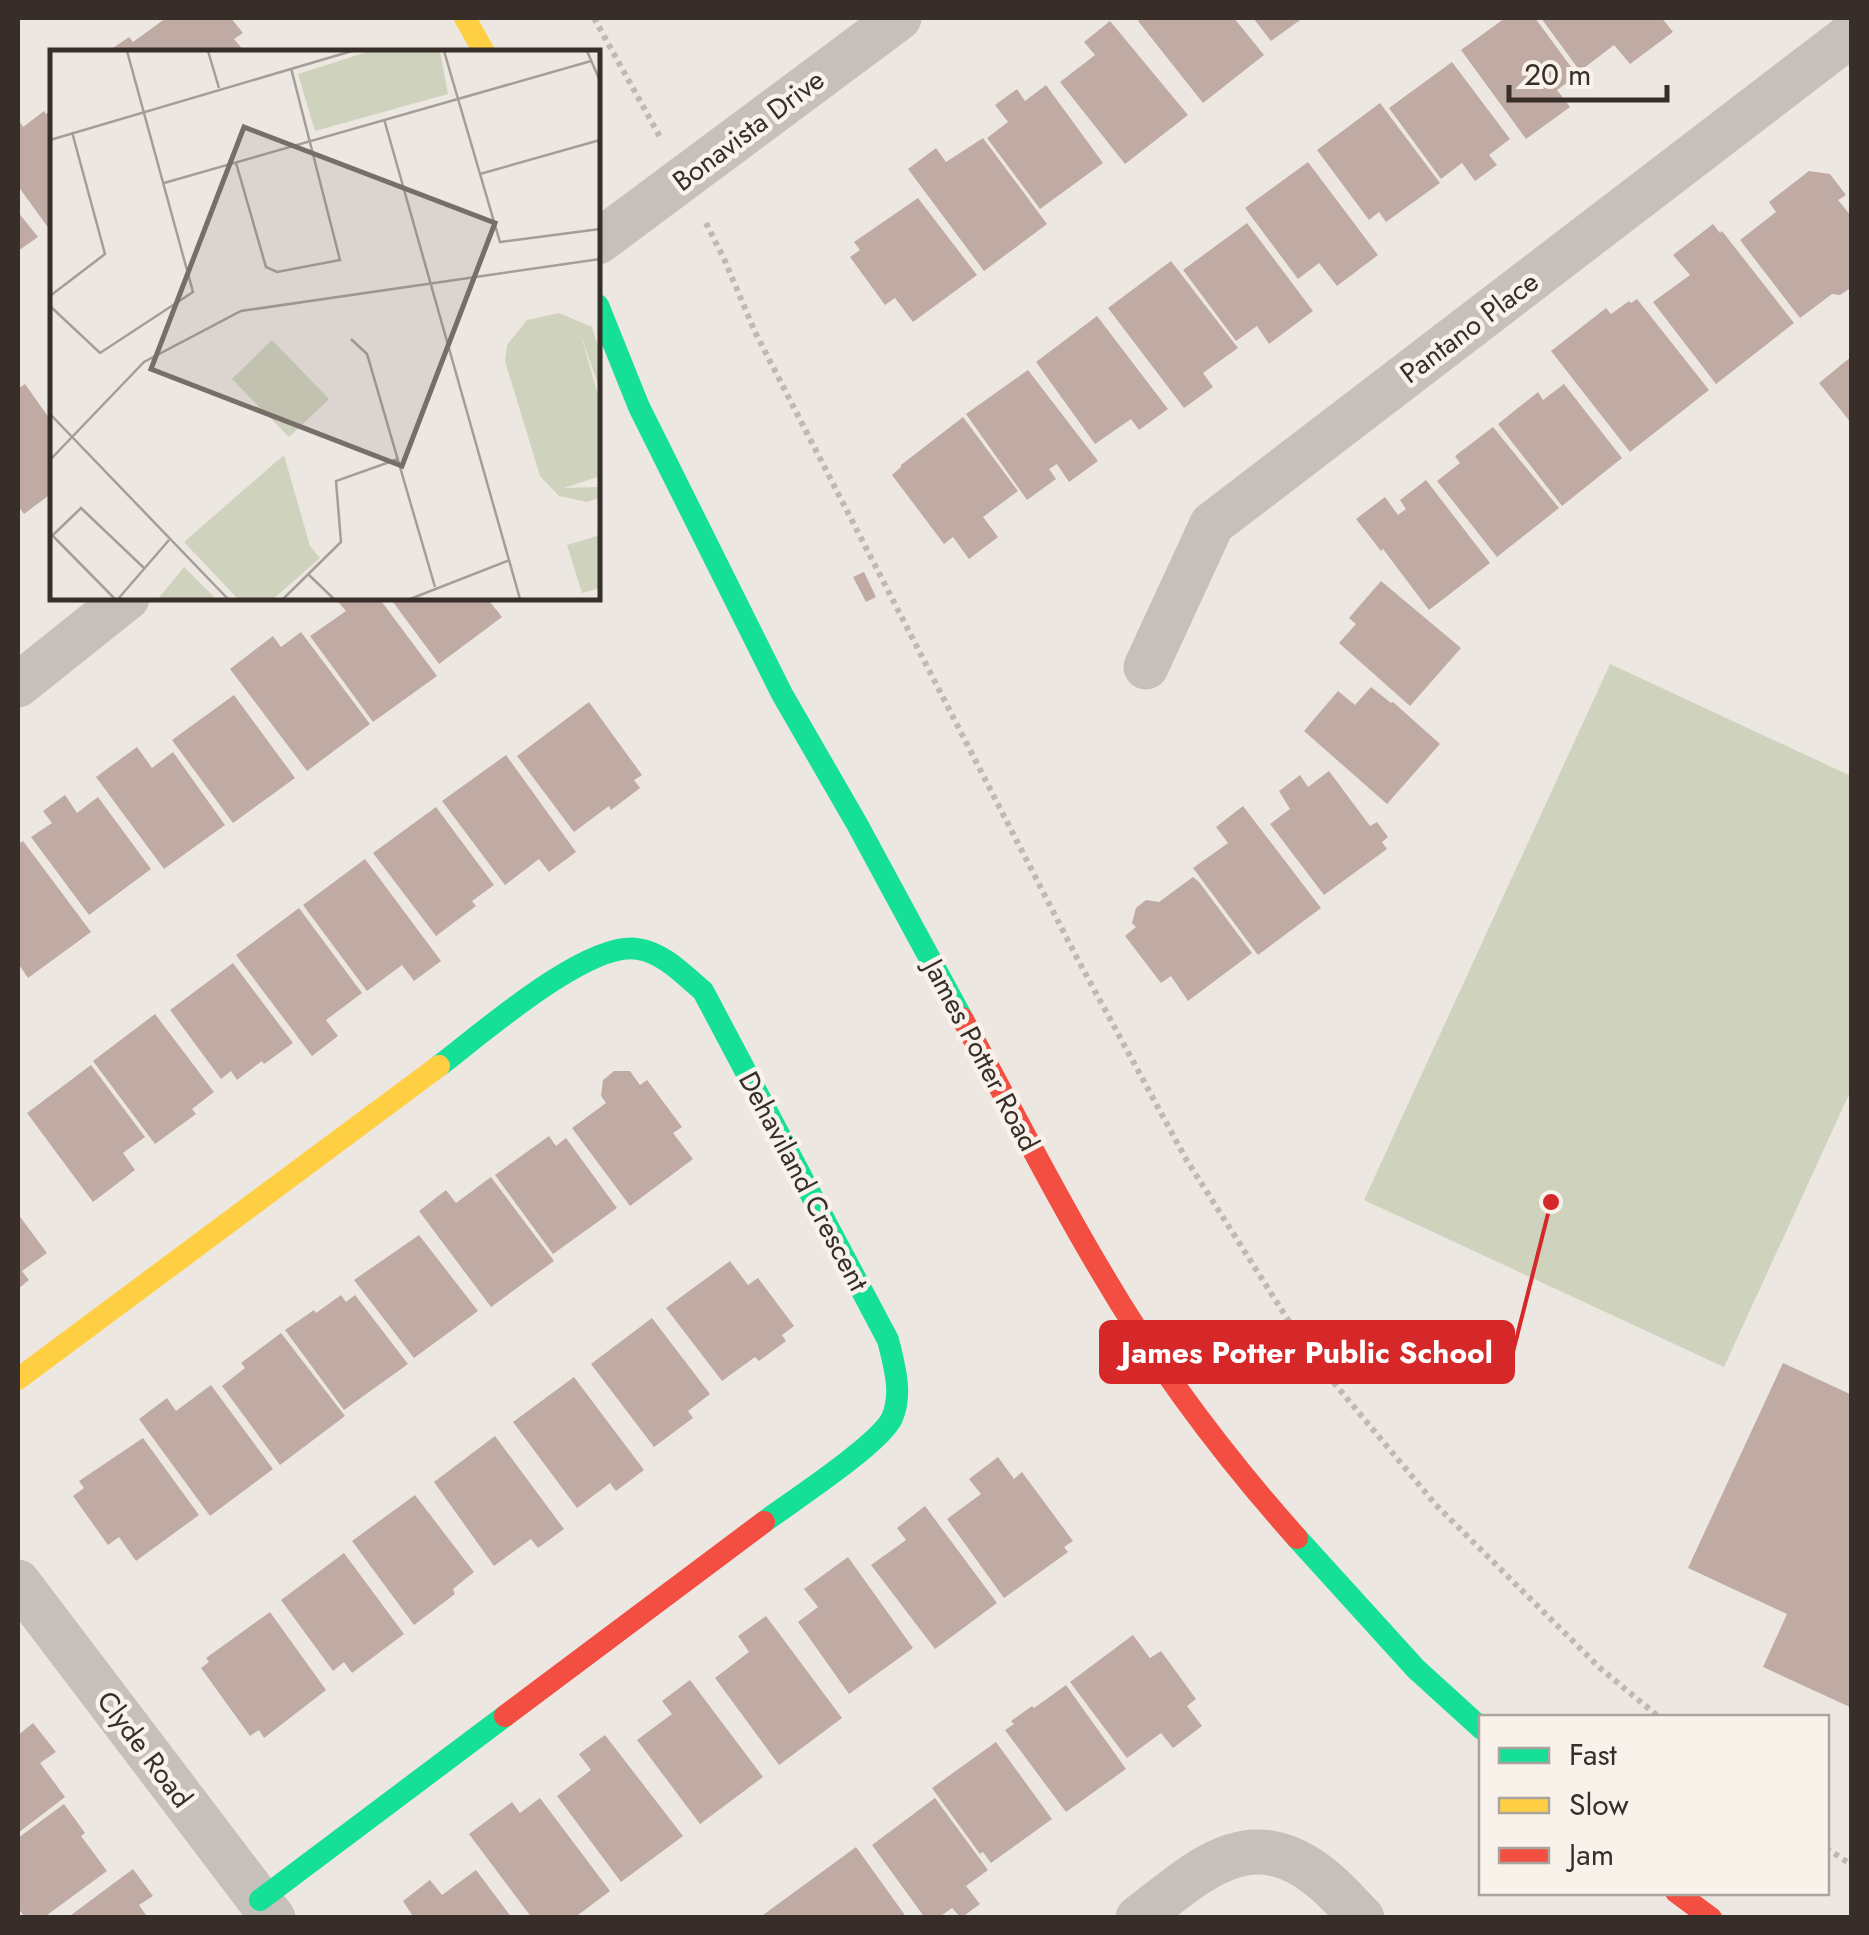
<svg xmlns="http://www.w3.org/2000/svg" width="1869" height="1935" font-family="Jost,sans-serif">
	<rect width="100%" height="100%" fill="#ede7e2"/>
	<!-- green -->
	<path fill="#cfd2bd" d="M1610,664L1851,776V1090L1724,1367L1364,1200Z"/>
	<!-- building -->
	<path fill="#c0aba4" d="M166,18H231L243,33L234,39L245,52H107L129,37L133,42Z
		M1142,18H1234L1264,55L1203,103L1138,21Z
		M1253,18H1303L1271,41Z
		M1505,18H1535L1577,75L1557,90L1570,107L1526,139L1461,50Z
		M1541,18H1662L1673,32L1630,64L1614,45L1580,71Z
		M1110,21L1188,115L1125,164L1060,82L1095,55L1084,42Z
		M1452,62L1510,139L1489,155L1497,165L1475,181L1462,163L1441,179L1389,108Z
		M1046,85L1103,163L1040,209L987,138L1008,122L995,105L1017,89L1025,101Z
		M1380,103L1440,183L1386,222L1379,212L1369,220L1317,150Z
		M52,109V233L18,186V119L23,127L44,111L46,114Z
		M983,138L1047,224L984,271L908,169L936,148L946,162Z
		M1308,162L1378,255L1337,286L1319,263L1298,279L1245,208Z
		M1809,171L1830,174L1846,195L1838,200L1852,217V287L1840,295L1832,294L1800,318L1740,240L1776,212L1769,202Z
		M918,198L977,275L913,322L895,298L885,305L850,257L860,250L854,242Z
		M18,212L38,237L18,251Z
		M1247,223L1313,311L1269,344L1257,326L1236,341L1183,270Z
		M1713,224L1720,233L1722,231L1794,323L1716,384L1653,302L1690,275L1673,255Z
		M1171,261L1238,348L1203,373L1213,387L1184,408L1108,308Z
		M1637,299L1709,390L1630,452L1551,351L1606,308L1611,314L1629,301L1631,303Z
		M1097,316L1168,409L1139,430L1131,419L1095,444L1036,362Z
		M1852,356V424L1819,383Z
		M1028,370L1098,461L1069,482L1057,464L1049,469L1056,479L1027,500L966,414Z
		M25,384L52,422V493L24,514L18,506V389Z
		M1564,384L1622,458L1562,506L1498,424L1538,392L1543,400Z
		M963,417L1018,491L983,517L998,537L969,559L953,537L944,544L892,475L901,467V465Z
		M1493,427L1559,508L1497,557L1437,481L1460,463L1455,456Z
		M1426,480L1490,563L1429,610L1383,549L1381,551L1356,519L1385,497L1398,515L1406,509L1400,500Z
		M864,572L876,597L866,602L853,577Z
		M1381,581L1461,648L1410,706L1339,643L1356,624L1349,618Z
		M335,598H379L437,676L373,722L310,636L346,611Z
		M390,598H487L502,617L439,664Z
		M301,632L370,724L307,771L230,669L273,636L281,647Z
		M1371,687L1391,703L1393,702L1440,744L1387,804L1304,731L1338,691L1355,705Z
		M234,695L295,778L233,823L172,740Z
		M589,702L642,775L634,780L640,788L611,810L609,806L574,832L517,756Z
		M137,747L152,768L173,752L225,825L164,869L96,777Z
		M506,755L576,852L549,872L539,859L505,885L442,801Z
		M1329,771L1370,826L1377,822L1388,837L1382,842L1387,849L1324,895L1270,824L1290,809L1279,791L1300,775L1308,787Z
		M65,795L77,813L98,797L151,869L89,915L31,837L52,823L43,811Z
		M1243,806L1321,908L1258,955L1193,868L1228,843L1216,827Z
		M436,807L494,885L472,901L476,906L436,936L373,853Z
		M23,841L91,932L28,978L18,963V844Z
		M365,859L441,961L414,981L402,965L367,991L303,905Z
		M1193,877L1199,882L1252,953L1188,1001L1171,976L1161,983L1125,936L1136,927L1132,923L1136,908L1146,900L1159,902Z
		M299,908L362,993L326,1020L338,1036L312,1056L236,955Z
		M233,963L293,1043L264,1064L262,1061L237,1080L231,1071L221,1079L170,1010Z
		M155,1014L214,1092L192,1109L196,1114L155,1144L93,1061Z
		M91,1065L145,1137L123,1153L135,1170L93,1202L27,1113Z
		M614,1071H630L640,1085L647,1080L682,1127L673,1133L693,1159L630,1206L572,1128L606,1103L601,1096L603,1080Z
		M549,1136L556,1146L566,1138L617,1208L553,1254L495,1175Z
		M491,1177L554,1261L491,1307L419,1211L446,1190L456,1203Z
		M18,1214L47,1253L22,1271L29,1280L18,1289Z
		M419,1235L478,1311L414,1358L354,1280Z
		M730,1261L748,1285L758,1278L794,1326L782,1335L786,1341L759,1361L755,1357L722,1381L666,1308Z
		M341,1295L346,1302L355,1295L408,1364L344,1410L285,1330L314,1310L316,1313Z
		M652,1318L710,1394L688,1411L693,1418L654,1447L591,1364Z
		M281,1333L345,1416L280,1465L222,1386L245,1368L241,1363Z
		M1783,1363L1852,1395V1708L1763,1667L1787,1614L1688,1568Z
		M574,1377L644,1470L616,1491L610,1483L577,1508L513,1422Z
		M211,1385L273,1469L210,1516L139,1419L167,1398L176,1411Z
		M495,1436L564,1529L538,1548L531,1539L494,1566L434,1482Z
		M143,1438L199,1515L136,1561L119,1537L108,1545L73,1496L84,1488L79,1481Z
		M998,1457L1014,1479L1022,1472L1073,1541L1064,1547L1068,1552L1004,1598L947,1519L981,1494L969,1479Z
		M415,1495L474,1572L453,1589L455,1594L414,1625L352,1541Z
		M925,1506L997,1603L935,1649L871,1565L906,1540L897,1528Z
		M344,1553L404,1634L352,1673L344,1662L333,1671L281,1600Z
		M848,1557L913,1648L849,1694L798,1622L818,1607L804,1589Z
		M270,1612L326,1690L264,1738L259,1730L250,1736L201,1668L209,1662L206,1658Z
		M766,1616L842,1718L779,1765L715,1678L749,1652L738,1636Z
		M1133,1635L1150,1658L1161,1651L1196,1699L1187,1706L1202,1726L1173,1748L1161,1733L1127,1758L1070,1682Z
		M690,1680L763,1777L700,1824L637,1740L672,1714L662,1701Z
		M1066,1685L1126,1769L1066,1812L1005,1730L1014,1724L1011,1721L1032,1706L1034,1708Z
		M33,1723L56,1752L40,1763L65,1797L18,1833V1735Z
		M605,1735L683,1836L621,1882L557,1796L591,1770L579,1754Z
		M996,1742L1052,1819L991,1863L983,1852L980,1854L932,1788Z
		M540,1798L610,1891L574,1918H532L469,1834L512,1802L520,1813Z
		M935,1798L988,1870L966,1886L980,1904L961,1918L952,1908L938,1918H925L872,1845Z
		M64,1804L85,1833L81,1836L107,1871L43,1918H25L18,1908V1838Z
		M856,1847L907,1918H759Z
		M133,1869L153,1896L139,1905L148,1918H67Z
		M476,1870L512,1918H414L403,1901L430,1880L442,1895Z"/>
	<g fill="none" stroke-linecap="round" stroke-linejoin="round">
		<!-- path -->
		<path stroke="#bfb8b3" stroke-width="6" stroke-dasharray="5 5" stroke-linecap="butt" d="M594,18L660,137
			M706,223L725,261L755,332L1077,958L1186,1159L1309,1353L1436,1505L1600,1668L1660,1718
			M1826,1848L1852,1865"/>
		<!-- street -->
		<path stroke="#c6c0bb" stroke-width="45" d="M598,242L899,18
			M1146,667L1212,524L1852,34
			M18,685L127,598
			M18,1582L273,1918
			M1138,1918C1195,1875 1245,1821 1316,1874C1333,1886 1347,1903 1362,1918"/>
		<!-- fast -->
		<path stroke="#16e098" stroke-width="22" d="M598,305L639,407L782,694L857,824L962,1018
			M439,1066C480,1035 588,940 638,949C664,953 684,975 703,991L888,1340C894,1365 903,1393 892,1418C880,1444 791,1502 764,1522
			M1297,1538L1416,1669L1482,1729
			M260,1900L505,1716"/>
		<!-- slow -->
		<path stroke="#ffcf43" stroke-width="22" d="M465,18L484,52
			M18,1379L439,1066"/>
		<!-- jam -->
		<path stroke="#f24e42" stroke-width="22" d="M962,1018C1009,1103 1052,1190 1102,1273C1157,1367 1224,1456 1297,1538
			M505,1716L764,1522
			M1676,1892L1711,1918"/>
	</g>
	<g text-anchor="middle" stroke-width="9" stroke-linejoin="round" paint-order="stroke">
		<!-- street labels -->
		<g font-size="28" fill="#372d29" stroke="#f9f2ea">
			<text transform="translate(748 130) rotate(-37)" y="10">Bonavista Drive</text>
			<text transform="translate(1469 327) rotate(-37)" y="10">Pantano Place</text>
			<text transform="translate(982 1055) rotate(62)" y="10">James Potter Road</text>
			<text transform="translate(804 1181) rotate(62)" y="10">Dehaviland Crescent</text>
			<text transform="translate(145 1749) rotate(53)" y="10">Clyde Road</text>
		</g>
	</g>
	<!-- overview -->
	<g transform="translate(50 50)">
		<rect width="550" height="550" fill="#ede7e2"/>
		<path d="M320,1H390L398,44L265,81L248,24ZM509,263L542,277L550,304V340L531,285L550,353V426L514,438L550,437V448L537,452L509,446L490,426L455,311L457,295L477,270ZM222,290L279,349L239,387L182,329ZM234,405L260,496L270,508L223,549H188L134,492ZM550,485V538L532,543L517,495ZM134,517L166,549H108Z" fill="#cfd2bd"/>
		<path fill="none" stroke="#a49d98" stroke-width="2.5" d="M158,1L169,38M394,1L450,192L550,179M537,1L550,31M334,69L470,549M0,90L302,1M186,113L216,217L227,222L290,210L241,18M430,124L550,90M114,133L541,11M0,246L55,204L22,82M0,256L50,303L143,242L77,1M301,289L317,304L385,537M0,364L178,549M0,410L94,312L191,261L550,209M0,483L65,549M3,485L31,458L94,518M259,525L284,549M68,549L119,490M233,549L291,492L286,431L348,409M360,549L460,510"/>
		<path fill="#776e6a" fill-opacity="0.15" stroke="#776e6a" stroke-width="5" d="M194,77L445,173L352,416L101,319Z"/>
		<rect width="550" height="550" fill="none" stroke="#372d29" stroke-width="5"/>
	</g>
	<!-- callouts -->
	<path fill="none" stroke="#d62828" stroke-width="4" d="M1551 1202L1513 1352"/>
	<circle fill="#d62828" stroke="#f9f2ea" stroke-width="4" cx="1551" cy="1202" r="10"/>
	<rect fill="#d62828" stroke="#d62828" stroke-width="4" x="1101" y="1322" width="412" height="60" rx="10"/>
	<g font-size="30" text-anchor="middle" font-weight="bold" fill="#fff">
		<text x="1307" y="1363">James Potter Public School</text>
	</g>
	<!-- border -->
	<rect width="1869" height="1935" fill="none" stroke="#372d29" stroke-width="40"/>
	<!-- legend -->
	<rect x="1479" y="1715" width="350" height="180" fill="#f9f2ea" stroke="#aba39d" stroke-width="2.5"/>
	<rect x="1499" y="1748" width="50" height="15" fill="#16e098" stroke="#aba39d" stroke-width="2.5"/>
	<text x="1569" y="1765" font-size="30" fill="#372d29">Fast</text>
	<rect x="1499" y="1798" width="50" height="15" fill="#ffcf43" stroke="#aba39d" stroke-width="2.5"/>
	<text x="1569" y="1815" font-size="30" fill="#372d29">Slow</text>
	<rect x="1499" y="1848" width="50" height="15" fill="#f24e42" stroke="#aba39d" stroke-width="2.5"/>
	<text x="1569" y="1865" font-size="30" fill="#372d29">Jam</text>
	<!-- scale -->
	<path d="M1509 85v15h158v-15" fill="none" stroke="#372d29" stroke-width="5"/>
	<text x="1524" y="85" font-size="30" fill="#372d29" stroke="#f9f2ea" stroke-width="8" paint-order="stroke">20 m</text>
</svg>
